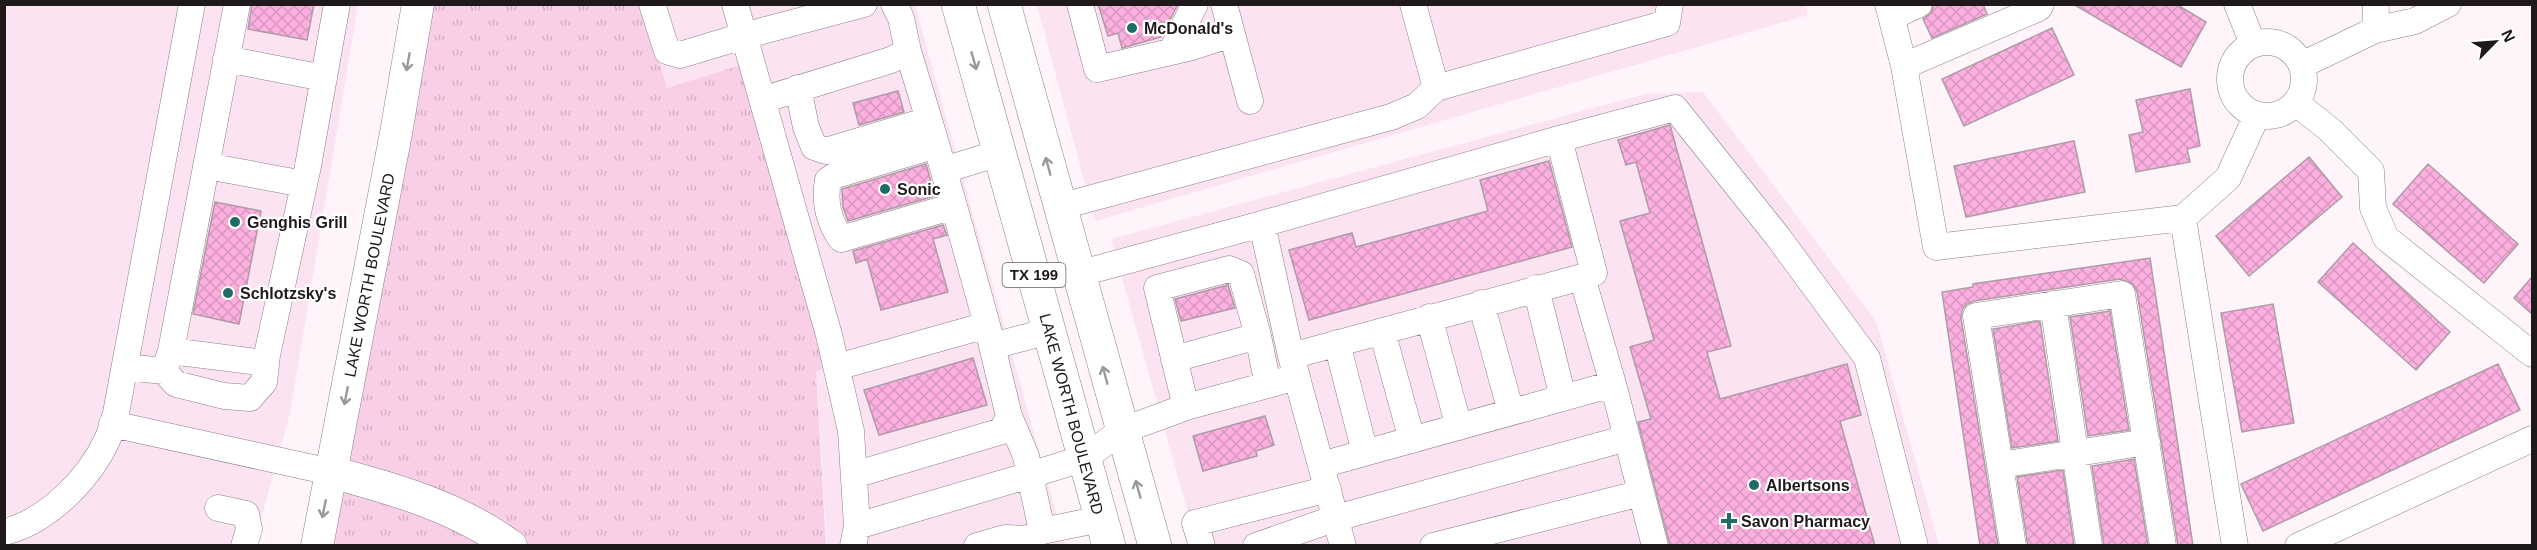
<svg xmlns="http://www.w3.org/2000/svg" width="2537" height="550" font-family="Arial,sans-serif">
	<defs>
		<pattern id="grass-tufts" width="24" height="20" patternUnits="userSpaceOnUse" patternTransform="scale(1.5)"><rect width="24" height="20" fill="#f9cfe8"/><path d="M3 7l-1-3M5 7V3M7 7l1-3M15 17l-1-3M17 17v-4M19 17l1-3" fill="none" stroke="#d5b1c6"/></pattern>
		<pattern id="building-cross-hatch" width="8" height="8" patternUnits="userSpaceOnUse" patternTransform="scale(1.5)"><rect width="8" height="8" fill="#fdb0e0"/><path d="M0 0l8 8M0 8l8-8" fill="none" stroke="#d897c0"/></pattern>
	</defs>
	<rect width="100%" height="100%" fill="#fef4fa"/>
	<!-- built -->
	<path fill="#fce3f2" d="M1806,4L1808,15L1095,221L1037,5Z
		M4,5H358L290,413L254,545H5Z
		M643,5H915L1065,545H827L816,371L825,369L740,66L667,88Z
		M1703,92L1876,321L1939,545H1197L1111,239L1645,94Z"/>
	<!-- grass -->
	<path fill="url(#grass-tufts)" d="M413,5H643L667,88L741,65L825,368L816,372L826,545L327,546Z"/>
	<!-- building -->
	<path fill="url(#building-cross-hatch)" stroke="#ad9ca6" stroke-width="1.5" d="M252,4H314L307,40L248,29Z
		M1098,4H1177V6L1170,20L1158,24L1161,37L1122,48L1118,33L1108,36Z
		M1934,4H1983L1987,14L1932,38L1923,19L1931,13Z
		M2073,4H2176L2206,22L2181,67Z
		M2052,28L2074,75L1964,126L1942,79Z
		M2190,89L2200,146L2187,149L2190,162L2136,172L2129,135L2143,132L2136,100Z
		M898,91L904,112L859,125L853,103Z
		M1670,125L1731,346L1707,352L1720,399L1847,364L1861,415L1840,421L1875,546H1670L1638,422L1651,419L1630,347L1654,340L1620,221L1650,213L1636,162L1626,165L1618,140Z
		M2074,141L2085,192L1966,217L1954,166Z
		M2309,157L2342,197L2249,276L2216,236Z
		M1549,161L1572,247L1309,320L1289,250L1352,233L1356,247L1488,211L1480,180Z
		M926,164L935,196L848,221L843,207L842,189Z
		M2428,164L2518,244L2484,283L2393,204Z
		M215,202L261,211L239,324L193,314Z
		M943,225L947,235L933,239L948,292L881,310L867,259L856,263L853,251Z
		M2353,243L2450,332L2416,370L2318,282Z
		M2150,258L2193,546H2178L2137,292L2133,284L2120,279L1974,301L1967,304L1962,310L1961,318L1998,546H1980L1942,292L1973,287V284Z
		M2532,277V314L2514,298Z
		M1228,285L1235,308L1181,321L1175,299Z
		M2273,304L2294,423L2242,432L2221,313Z
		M2110,311L2129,430L2088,436L2070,317Z
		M2040,321L2058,441L2012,448L1993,329Z
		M973,358L987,405L879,435L864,390Z
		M2498,364L2520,410L2263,531L2241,484Z
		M1265,416L1274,445L1256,451L1257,456L1203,471L1193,436Z
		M2134,459L2148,546H2104L2092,466Z
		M2063,470L2074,546H2028L2017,477Z"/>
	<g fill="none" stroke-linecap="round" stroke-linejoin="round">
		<!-- minor casing -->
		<g stroke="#8d7e87" stroke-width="27">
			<path id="minor" d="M652,4L667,51L680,55L743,36L864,4
				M735,4L829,335L851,431L857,526L853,546
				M1080,4L1097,69L1192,47L1232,34
				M1224,4L1250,101
				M1413,4L1436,88
				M1888,4L1904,66
				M2041,4L2039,8L1904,66L1936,247L2183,218
				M2237,4L2253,44
				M1892,17L1919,4
				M2375,30L2376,4
				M2230 79a37 37 0 1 1 74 0a37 37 0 1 1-74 0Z
				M1171,52L1195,4
				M226,59L324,78
				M2302,65L2375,30L2415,21L2448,4
				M798,88L806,127L814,147L826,151L929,120L908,51
				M762,100L891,60L908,51L901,18L894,4
				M2296,103L2330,130L2371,171L2373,208L2386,238L2532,354
				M929,120L954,206L841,239C828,220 824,202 828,180L836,175L936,145
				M1559,139L1675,108L1778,237L1867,358L1915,546
				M207,166L304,184
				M944,170L999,153
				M1059,207L1391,117L1417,106L1436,88L1667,23L1670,4
				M1078,274L1262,224
				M1536,288L1563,398
				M1481,303L1511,412
				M2053,304L2089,546
				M1429,317L1459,427
				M1382,331L1412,440
				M1258,336L1268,385
				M1337,343L1365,453
				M992,346L1050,331
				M171,351L266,363
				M1291,356L1262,224L1559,139L1594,273L1582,277
				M1174,359L1258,336L1241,274L1229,269L1157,288L1186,407
				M125,367L164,371L171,351L237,4
				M837,367L987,325L954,206
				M164,371L176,384L224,396L250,398L264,382L267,355L308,166L337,4
				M112,424L331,472
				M1321,465L1613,384
				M2000,465L2147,442
				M854,475L1002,431L1009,416L987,325
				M218,508L246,514L249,529L244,546
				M857,526L1030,475L1026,456L1009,416
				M1042,531L1101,519
				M4,532C47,522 89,479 107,440C111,432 113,422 116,413L192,4
				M1027,539L1042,531L1030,475L1085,458L1121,431L1186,407L1297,377
				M977,546L1005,538L1027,539L1029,546
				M1202,546L1195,523L1328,489
				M1256,546L1336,518L1627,438
				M1343,546L1291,356L1582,277L1613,384L1655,546
				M1433,546L1641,493
				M2013,546L1976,316L2122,294L2163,546
				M2235,546L2183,218L2228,178L2257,115
				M2298,546L2532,439"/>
		</g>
		<!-- major casing -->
		<g stroke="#8d7e87" stroke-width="33">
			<path id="major" d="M331,472C394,489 458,507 511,546
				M317,546L396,133L418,4"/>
		</g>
		<!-- highway casing -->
		<g stroke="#8d7e87" stroke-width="34">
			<path id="highway" d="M958,4L1109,546
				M1004,4L1155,546"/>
		</g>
		<!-- minor -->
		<use href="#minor" stroke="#fff" stroke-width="26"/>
		<!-- major -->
		<use href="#major" stroke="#fff" stroke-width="32"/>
		<!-- highway -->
		<use href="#highway" stroke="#fff" stroke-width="33"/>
	</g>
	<!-- one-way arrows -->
	<defs><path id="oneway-shaft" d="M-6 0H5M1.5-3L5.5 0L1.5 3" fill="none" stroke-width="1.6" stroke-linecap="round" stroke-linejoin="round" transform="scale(1.5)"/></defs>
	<g stroke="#9a9899">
		<use href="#oneway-shaft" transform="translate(974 61) rotate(74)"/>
		<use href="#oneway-shaft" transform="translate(408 62) rotate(100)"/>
		<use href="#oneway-shaft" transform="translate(1048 166) rotate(-105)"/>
		<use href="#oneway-shaft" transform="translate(1105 375) rotate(-105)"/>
		<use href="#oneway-shaft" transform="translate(346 396) rotate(101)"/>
		<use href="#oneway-shaft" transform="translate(1138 489) rotate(-106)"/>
		<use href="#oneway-shaft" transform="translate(324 509) rotate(101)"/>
	</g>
	<!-- markers -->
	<g fill="#1f6b68" stroke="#fff" stroke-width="2">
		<circle cx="1132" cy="28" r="6"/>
		<circle cx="885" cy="189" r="6"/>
		<circle cx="235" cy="222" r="6"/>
		<circle cx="228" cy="293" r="6"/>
		<circle cx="1754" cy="485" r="6"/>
		<path d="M1726 512h6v6h6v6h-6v6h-6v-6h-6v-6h6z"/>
	</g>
	<g text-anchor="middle" stroke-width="4.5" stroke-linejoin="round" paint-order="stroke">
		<!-- shield labels -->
		<rect fill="#fff" stroke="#625e60" stroke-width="1.5" x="1002.5" y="263" width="63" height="24" rx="4.5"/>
		<g font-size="15" font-weight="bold" fill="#1f191c">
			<text x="1034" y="280">TX 199</text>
		</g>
		<!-- poi labels -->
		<g font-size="16" font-weight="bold" fill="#1f191c" stroke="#fff" text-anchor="start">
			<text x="1144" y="34">McDonald's</text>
			<text x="897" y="195">Sonic</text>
			<text x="247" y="228">Genghis Grill</text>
			<text x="240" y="299">Schlotzsky's</text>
			<text x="1766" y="491">Albertsons</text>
			<text x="1741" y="527">Savon Pharmacy</text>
		</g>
		<!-- street labels -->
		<g font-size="16" fill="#1f191c" stroke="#fff">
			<text transform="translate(369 275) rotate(-79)" y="6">LAKE WORTH BOULEVARD</text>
			<text transform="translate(1072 414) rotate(75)" y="6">LAKE WORTH BOULEVARD</text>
		</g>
	</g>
	<!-- border -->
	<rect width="2537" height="550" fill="none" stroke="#1f191c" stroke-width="12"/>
	<!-- north arrow -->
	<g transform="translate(2495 42) rotate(65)" stroke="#ffffff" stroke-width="4.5" paint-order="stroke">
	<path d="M0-4.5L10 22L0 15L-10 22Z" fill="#1f191c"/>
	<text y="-9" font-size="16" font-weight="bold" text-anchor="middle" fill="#1f191c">N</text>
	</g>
</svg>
